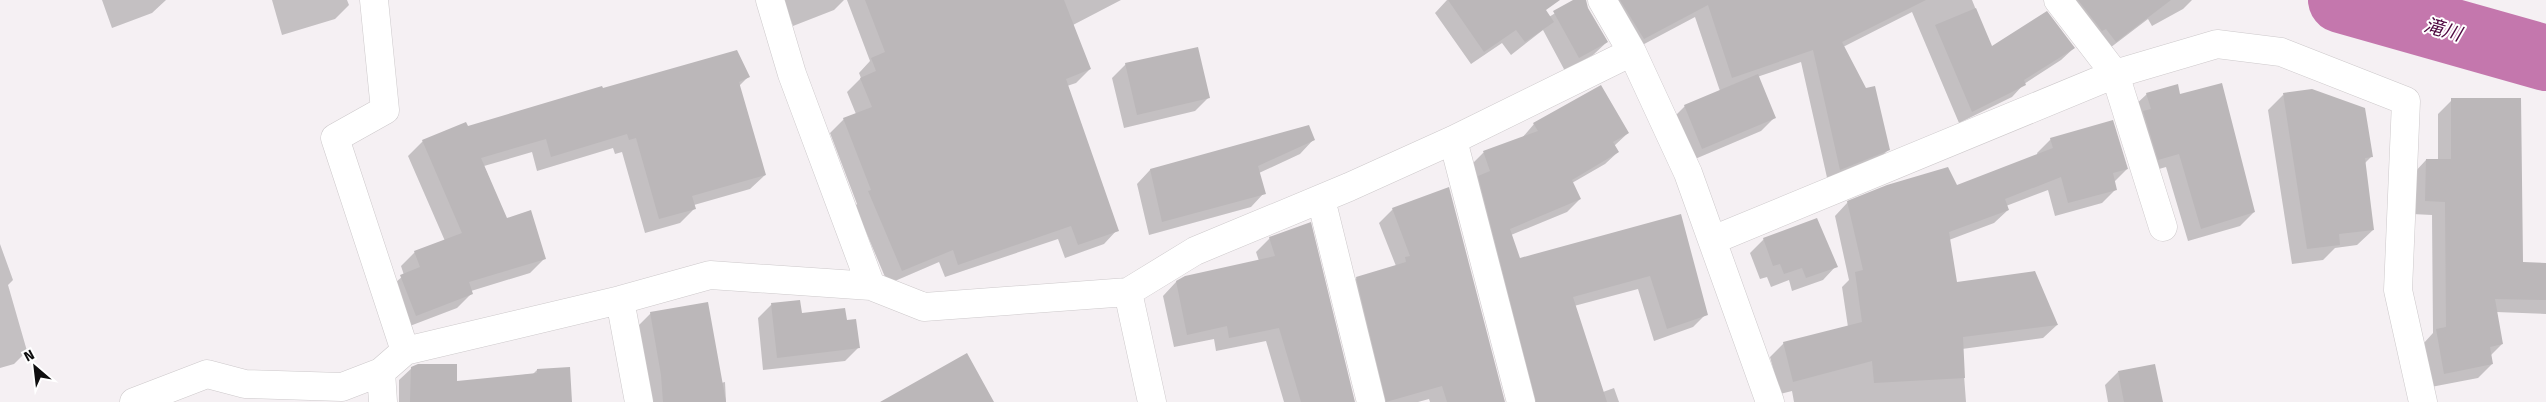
<svg xmlns="http://www.w3.org/2000/svg" width="2546" height="402" font-family="'Fira Sans','Noto Sans JP',sans-serif">
	<rect width="100%" height="100%" fill="#f5f0f3"/>
	<!-- shadow -->
	<path fill="#0003" d="M102,0H166L152,13L112,28Z
		M272,0H347L349,5L335,19L282,35Z
		M783,0H844L834,10L793,26Z
		M847,0H1121L1073,25L1090,69L1076,83L1067,86L1117,230L1104,244L1065,258L1058,239L945,277L939,262L888,284L855,206L857,204L830,133L844,119L856,114L847,92L861,78L859,73L870,61Z
		M1447,0H1537L1549,17L1576,0H1585L1587,8L1607,42L1593,55L1565,71L1543,30L1511,55L1502,43L1471,64L1435,13Z
		M1598,0H1972L1991,47L2074,48L2061,60L2024,84L2012,97L1959,123L1912,12L1843,47L1888,150L1876,162L1828,182L1801,62L1757,77L1774,118L1761,131L1688,162L1671,120L1685,106L1720,91L1695,17L1631,51Z
		M2069,0H2192L2183,9L2152,26L2148,19L2102,54Z
		M1126,64L1208,98L1195,111L1124,128L1112,78Z
		M748,77L739,86L765,175L750,189L694,205L695,208L680,223L645,233L622,152L615,154L613,148L537,171L532,152L484,166L506,219L544,259L530,273L471,291L472,293L457,308L402,329L386,291L404,275L401,266L415,252L445,241L408,156L423,141L602,90Z
		M2147,94L2179,96L2254,212L2240,226L2188,241L2166,167L2145,173L2133,107Z
		M2283,95L2372,156L2364,164L2373,230L2357,245L2335,248L2323,260L2292,264L2268,110Z
		M2451,101L2522,264H2546V314L2496,312L2502,344L2490,356L2492,364L2478,378L2431,387L2423,344L2433,333L2432,215L2412,214L2413,174L2426,160H2438V114Z
		M1534,124L1628,133L1614,146L1618,152L1605,164L1572,183L1580,199L1567,212L1511,235L1519,259L1680,216L1706,314L1693,327L1654,341L1638,289L1574,306L1603,392L1614,388L1619,402H1534L1471,165L1483,153L1522,138Z
		M1308,126L1313,140L1300,154L1259,173L1264,193L1251,207L1149,235L1137,184L1150,170Z
		M2051,139L2127,169L2114,182L2116,189L2102,203L2055,216L2048,190L2006,206L2008,210L1994,223L1949,240L1956,283L2057,325L2043,338L1962,349L1966,402H1794L1792,391L1780,394L1770,357L1784,343L1848,327L1842,287L1849,280L1835,216L1848,202L1956,187L2038,156L2037,153Z
		M1393,209L1481,402H1430L1429,399L1418,402H1369L1343,291L1357,278L1396,266L1379,223Z
		M1270,238L1354,402H1284L1266,341L1216,351L1214,339L1174,347L1163,296L1176,282L1259,261L1256,252Z
		M1764,239L1836,266L1823,280L1792,291L1789,280L1771,287L1767,277L1760,279L1750,253Z
		M0,244L13,280L8,285L27,351L14,364L0,368Z
		M771,305L801,315L846,321L858,348L845,361L763,370L758,318Z
		M651,313L721,383L725,382L726,402H649L637,327Z
		M413,367L456,382L533,374L537,370L571,402H399V380Z
		M2118,372L2161,402H2108L2105,385Z"/>
	<g fill="none" stroke-linecap="round" stroke-linejoin="round">
		<!-- river -->
		<path stroke="#c477ad" stroke-width="66" d="M2341,0L2546,58"/>
	</g>
	<!-- building -->
	<path fill="#bbb7b9" d="M865,0H1064L1091,69L1066,79L1119,231L1078,245L1071,226L958,265L953,250L902,271L868,191L871,190L843,118L872,107L860,78L876,71L871,58L885,52Z
		M1448,0H1560L1546,10L1554,22L1525,42L1516,30L1484,52Z
		M1573,0H1586L1588,8L1608,42L1579,58L1553,11Z
		M1620,0H1926L1842,42L1866,88L1875,86L1890,150L1840,170L1813,50L1732,78L1708,5L1644,39Z
		M2078,0H2171L2116,42L2106,29L2102,31Z
		M1976,8L1992,46L2047,11L2075,48L2024,80L2026,85L1972,112L1935,25Z
		M1198,47L1210,98L1137,115L1125,63Z
		M737,50L750,77L739,82L766,175L692,196L696,209L659,219L636,138L629,140L627,134L551,157L546,139L481,158L507,218L531,210L546,259L469,282L473,294L416,316L400,275L420,267L414,251L462,233L422,140L466,122L468,126L602,86L603,88Z
		M1758,74L1776,118L1702,149L1684,105Z
		M2222,83L2255,212L2201,229L2179,154L2158,160L2143,111L2151,109L2146,93L2178,84L2180,94Z
		M1601,85L1629,133L1613,142L1619,152L1572,180L1581,199L1510,229L1520,258L1681,214L1708,315L1667,329L1650,276L1573,297L1607,402H1536L1478,176L1490,171L1483,151L1538,131L1533,123Z
		M2312,89L2365,108L2373,157L2365,158L2374,230L2339,234L2340,245L2307,249L2283,93Z
		M2451,98H2521L2523,262L2546,263V300L2495,299L2503,344L2490,347L2493,364L2444,374L2436,329L2446,327L2445,202L2425,201L2426,159H2451Z
		M2113,120L2128,169L2113,173L2117,190L2068,203L2061,177L2005,199L2009,210L1949,232L1957,282L2035,271L2058,325L1963,337L1965,378L1874,383L1872,361L1793,382L1783,342L1862,322L1855,272L1863,270L1847,201L1887,185L1948,167L1957,185L2053,148L2050,138Z
		M1309,125L1315,140L1258,166L1266,194L1162,222L1150,169Z
		M1449,187L1505,402H1447L1442,386L1386,402L1356,277L1406,262L1405,257L1410,256L1392,208Z
		M1817,218L1838,267L1806,278L1802,268L1784,274L1780,264L1773,266L1763,238Z
		M1311,222L1355,402H1301L1279,328L1229,338L1227,326L1187,335L1176,281L1185,276L1275,256L1269,237Z
		M800,300L802,313L845,308L847,320L856,319L860,348L777,358L771,303Z
		M708,302L726,402H663L661,375L650,312Z
		M967,353L994,402H880Z
		M418,364H457V381L537,373V369L570,367L572,402H410L411,367Z
		M2155,364L2163,402H2124L2118,371Z"/>
	<g fill="none" stroke-linecap="round" stroke-linejoin="round">
		<!-- minor casing -->
		<g stroke="#cdc9cb" stroke-width="29">
			<path id="minor" d="M374,0L385,110L335,138L405,351
				M770,0L792,74L871,286
				M1602,0L1632,52L1688,173L1770,402
				M2058,0L2115,74L2163,227
				M1453,140L1521,402
				M1321,199L1371,402
				M1713,240L2115,74L2217,44L2281,52L2406,101L2398,290L2423,402
				M1128,292L1152,402
				M620,300L639,402
				M381,372L383,402
				M134,402L207,374L245,384L342,387L381,372L405,351L620,300L710,275L871,286L924,307L1128,292L1195,251L1349,187L1453,140L1632,52"/>
		</g>
		<!-- minor -->
		<use href="#minor" stroke="#fff" stroke-width="28"/>
	</g>
	<g text-anchor="middle" stroke-width="4" stroke-linejoin="round" paint-order="stroke">
		<!-- water labels -->
		<g font-size="19" font-style="italic" fill="#4f0840" stroke="#fff">
			<text transform="translate(2443 29) rotate(16)" y="7">滝川</text>
		</g>
	</g>
	<!-- north arrow -->
	<g transform="translate(35 367) rotate(332)" stroke="#ffffff" stroke-width="4" paint-order="stroke">
	<path d="M0-4L9 19L0 12L-9 19Z" fill="#0f0e0f"/>
	<text y="-8" font-size="14" font-weight="bold" text-anchor="middle" fill="#0f0e0f">N</text>
	</g>
</svg>
